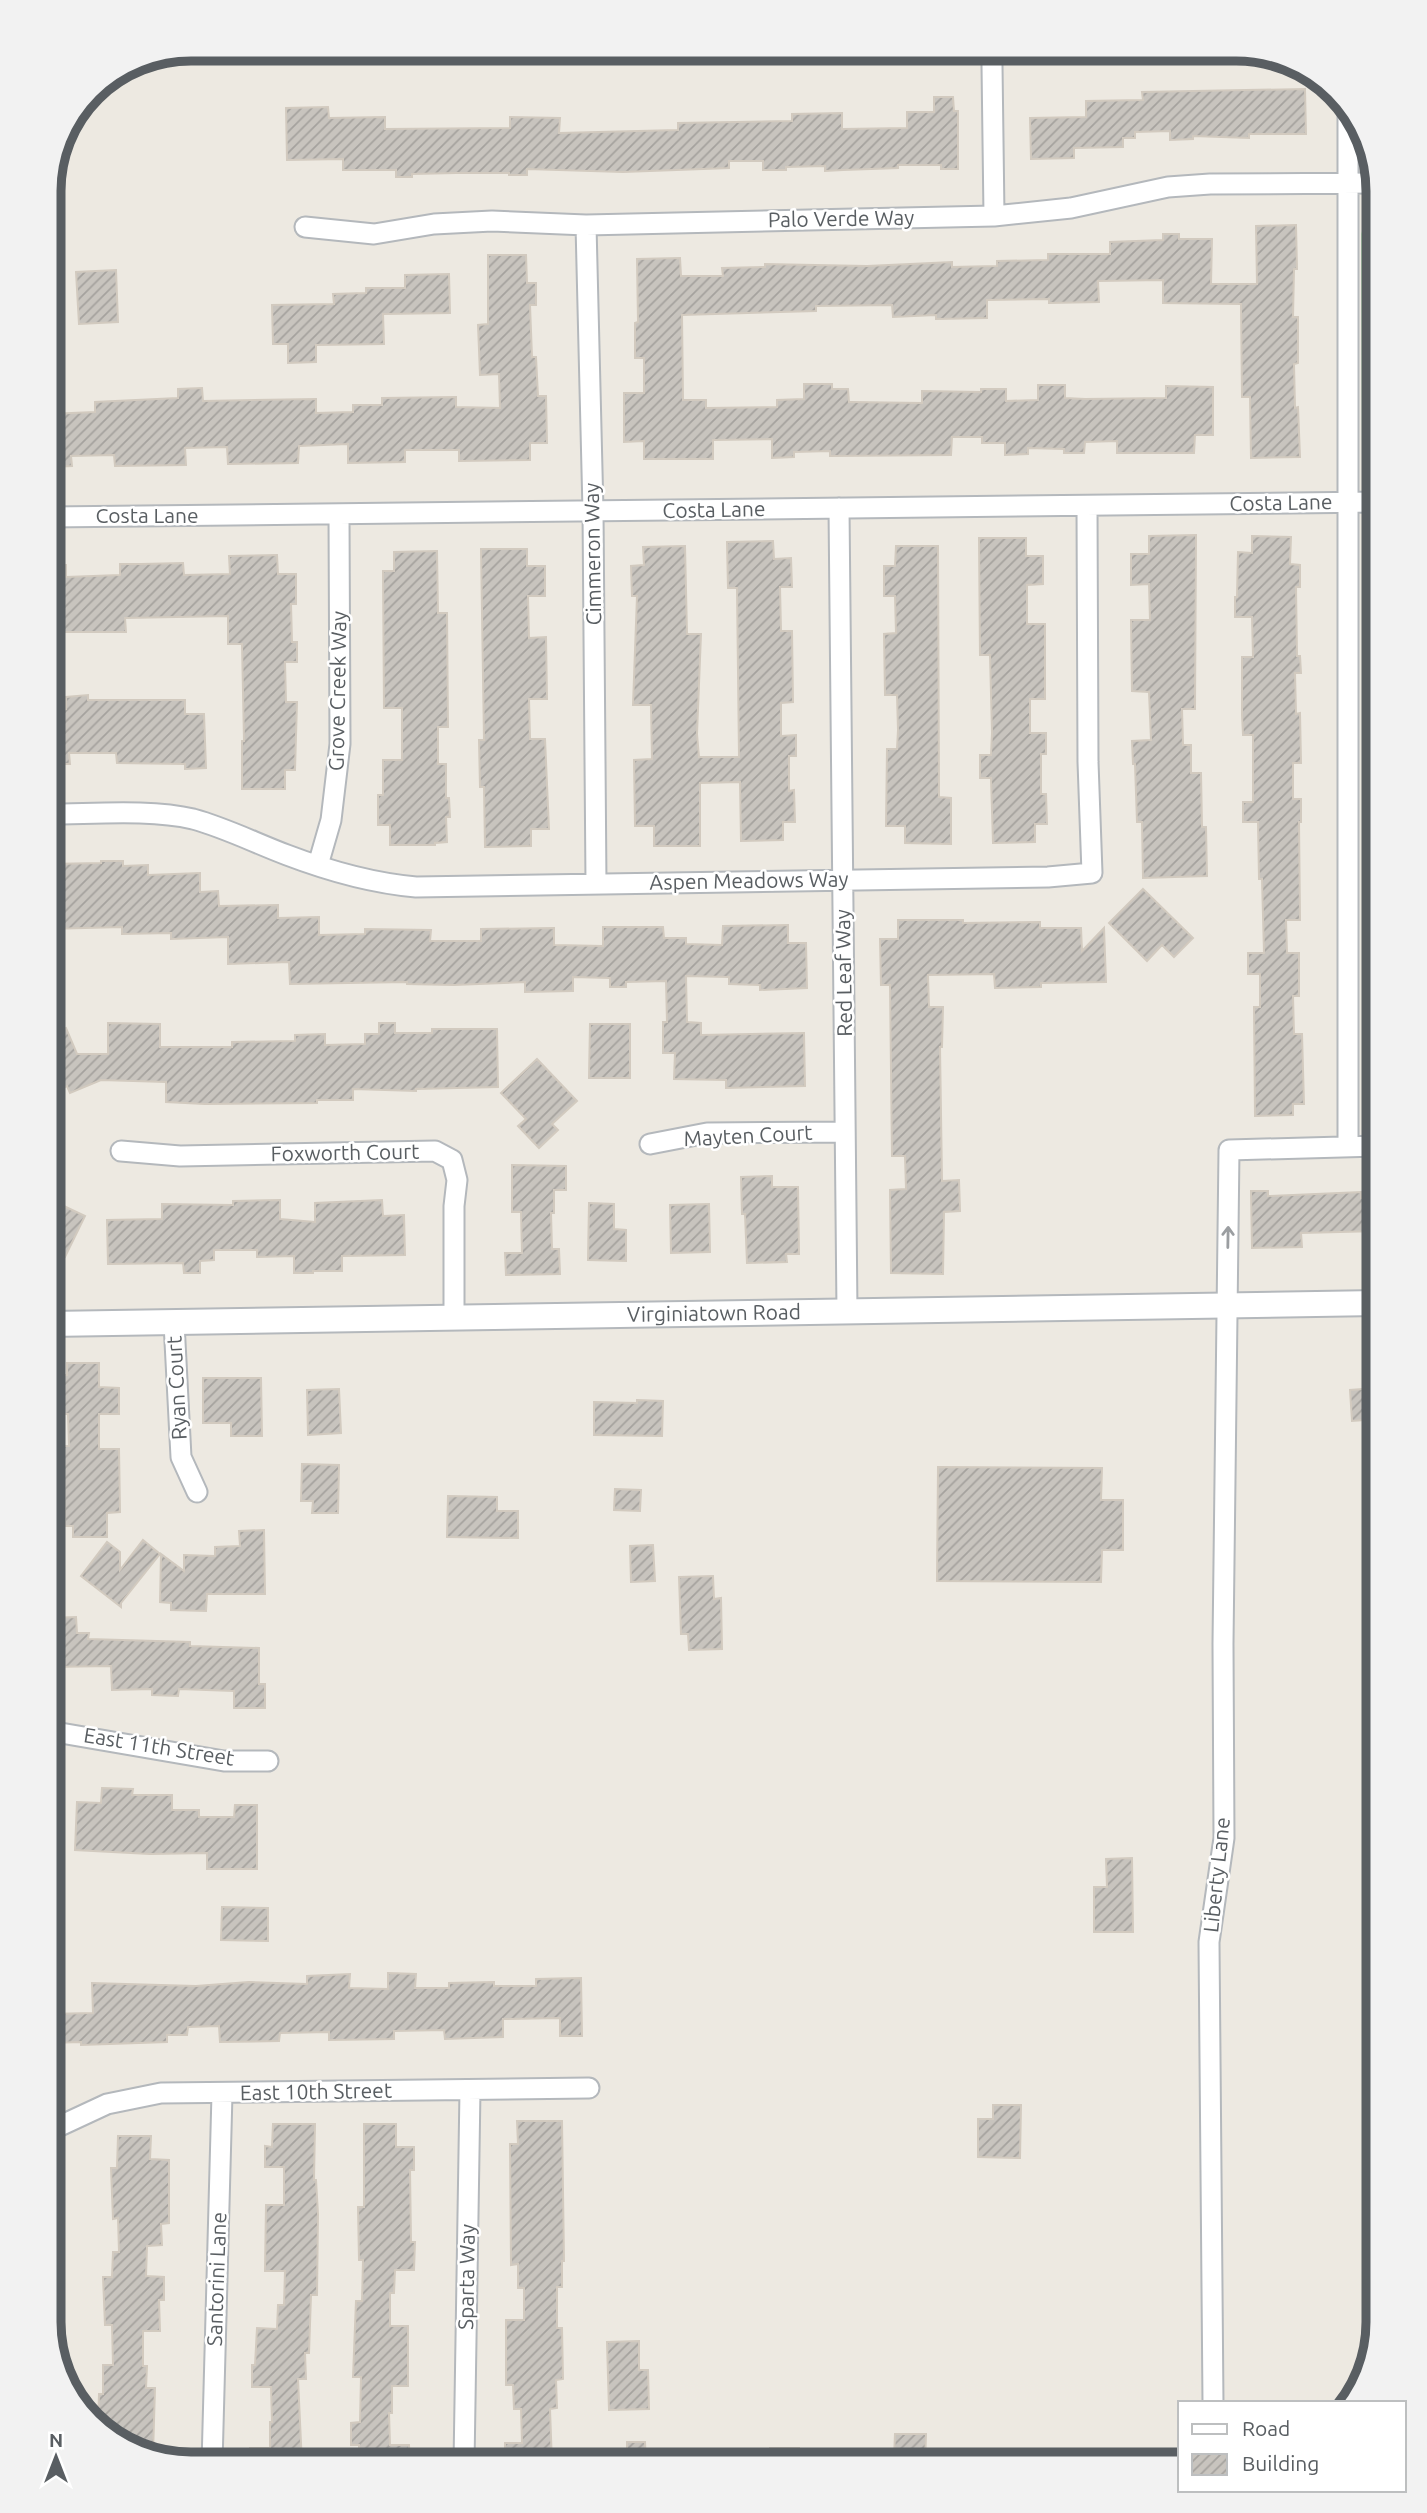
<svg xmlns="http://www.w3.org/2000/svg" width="1427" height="2513" font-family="Ubuntu,sans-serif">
	<defs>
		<pattern id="park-tufts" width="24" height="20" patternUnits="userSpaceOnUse" patternTransform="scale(1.75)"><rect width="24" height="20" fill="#c0e6bc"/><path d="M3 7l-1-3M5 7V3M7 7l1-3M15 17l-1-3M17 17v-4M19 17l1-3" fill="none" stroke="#9fbe9c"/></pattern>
		<pattern id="building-hatch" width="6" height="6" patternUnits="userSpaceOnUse" patternTransform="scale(1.75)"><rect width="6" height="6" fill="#c8c4be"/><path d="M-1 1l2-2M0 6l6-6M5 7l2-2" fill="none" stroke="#a5a29e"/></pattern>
	</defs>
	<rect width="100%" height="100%" fill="#ede9e1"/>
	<!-- park -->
	<path fill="url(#park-tufts)" d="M1378,203V477L1362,460L1361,234L1371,206Z"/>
	<!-- building -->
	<path fill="url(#building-hatch)" stroke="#d2cabf" stroke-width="2" d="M1305,89L1306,134H1249V138L1193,136V139L1170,140V131L1135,132V138H1123V147L1074,148V158L1031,159L1030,118L1086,117V101L1143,100L1142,92Z
		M934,97H953L954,111H958V169H941V165H898V168L843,170L825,171V166L786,167V170H763V161H729V168L623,172L527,169V175H509V173H456L412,174V177H396V170H343V159L287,160L286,108L328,107L329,118L385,117V129L510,128V117L560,118L559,133L678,130V123L792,121V114L842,113V129L907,128V112H934Z
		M1296,225L1297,269H1294L1293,317H1298V363L1294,364L1295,408L1298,407L1300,457L1251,458L1250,397H1242L1241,304L1163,303V280L1098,281L1099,302L1049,303V299L987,300V318L936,319V315L893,317L892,305L816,306V311L682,315L683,400H706V408L777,407V400L804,399V384H832V389H848L849,402H851L922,403V391L981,392V389H1006V401L1038,400V385H1065V398L1085,399L1166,398V386L1213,387V435H1195L1194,453H1117V441L1085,442L1084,453H1064V449L1028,448V454L1005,455V443H982V437H952L951,455L830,456V451L794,452V457L772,458V439L713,440V459H644V441L624,442V393H644V358H635V323L638,322L637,259L680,258L681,276H723L722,268L765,267V264L867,266L952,262V267L997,266V261L1048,260V254H1110V242L1163,240V234H1179V239H1212L1211,284H1257L1256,226Z
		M488,255H526L527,283H536V305H530L532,357H536L538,396H546L547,443H530V460L459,461V450H405V462L348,463V444L299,446L298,463L228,464L227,447L185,448L186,465L115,466L114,455L71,456L72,466L49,467V414L95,412V402L178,398V389L202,388L203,401L316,399V413L353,412V405H382V398L456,397V407L500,408L499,374L480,375L478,325L488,324Z
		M116,270L118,322L79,324L76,272Z
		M449,274L450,313L383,314L384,344L316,345V362L288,363V344H273L272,305L334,304L333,294L366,293V288H405V275Z
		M1196,535L1195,709H1182L1183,745H1191V773H1201L1202,827H1206L1207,876L1143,878L1142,822H1137L1135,764H1133L1132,741L1151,740L1149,692L1132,691L1131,620H1150L1149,584L1131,585V554H1149V536Z
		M1252,536L1291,537L1290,564L1300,565V587H1296L1297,656H1300L1301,673H1295L1296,714L1300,713L1301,763H1293V799H1301V822H1299L1300,920H1286L1287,953H1299V996H1293L1294,1034H1302L1304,1104H1293V1115L1255,1116L1254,1007H1260V974H1248V953H1264L1262,879H1259L1258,822H1243V802H1253V735H1243L1242,715V657H1253L1252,617H1235V597H1237L1238,552L1252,553Z
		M979,538H1026V556H1043V584L1027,585V624H1045V699H1030V733H1046V754H1041V794H1046L1047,824H1035V842L993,843L991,778H980V755H991L992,733L990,655H980Z
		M773,541L774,559L791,558L792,587H780L781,631H792L793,702L781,703V736L796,735V756H789V791L794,790L795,822H783V840L741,841L740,782L700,783V846H654V826H635L634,760L652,759L651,705H633L637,596H632L631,566L644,565L643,547L685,546L687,634H701L697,734L699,757H739L737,588H728L727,542Z
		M896,546H938L939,797L951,798V844L905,843V826H886L887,749H897L898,730L897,695H885L884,634L896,633L895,596H884V566H895Z
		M481,549H527V566H545V596H528L529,638L546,637L547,699H529L530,739H545L549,829H531V846L485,847L484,787H480L479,740H484Z
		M437,551L438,613H447L448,727H438V764H446V798H449L450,817H446L447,842L435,843V845H390V825H378V795H383V760H402V708H384L383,571H394V552Z
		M277,555L278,574H296V604H291L292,642H297V662H285L286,702H297L295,770H285V789H242V741H244L242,644H228V616L125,618L126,632H61V619H49V565H66V577L120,575V564H141L183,563L184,575L230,574L229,556Z
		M88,695V700H185V714H204L206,768L185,769V764L117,763L116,753H69L70,764H49V710L66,709V697Z
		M101,861H123V866L148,865V875L200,873V892L218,891L219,906L278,905V918L319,917V935L365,934V929L431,930L430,941H481V929L554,928V945L603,946V927H663L664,938H686V944L722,945L723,926L788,925V943H806L807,988L760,990V985L729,984V977L686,976L687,1022L701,1023V1035L804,1033L805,1086L726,1088V1080L674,1079L675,1053H663V1022H667L666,981L626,982V987H610V978L573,977V991L525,992V982L454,985L407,984V982L290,984L289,962L228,964V937L171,939V933L122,934V927L49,929V864L101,863Z
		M1143,889L1193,938L1174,957L1162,945L1147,961L1109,923Z
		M898,920H963V923L1040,922V928H1081L1082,951L1104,928L1106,982L1041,983V987L995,988L994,974L928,975L929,1007H943L942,1047H940L942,1181L959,1180L960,1211L944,1212L943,1274L891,1273L890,1190L906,1189L905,1156H892L890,985H881L880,939H898Z
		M108,1023L160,1024V1047H232V1042L295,1041V1035L325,1034V1045L365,1044V1034H379V1023H395V1033H432V1029H497L498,1087L416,1089V1091L353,1089V1100H317V1103L205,1104L166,1102V1082L101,1080L70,1093L67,1086L49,1094V1035L66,1028L77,1054H108Z
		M590,1024H630V1078H589Z
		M537,1059L577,1101L552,1124L558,1130L539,1148L518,1126L526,1119L501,1093Z
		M512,1165L566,1166V1190H554V1213H551L552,1249H559L560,1274L506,1275L505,1253H522L521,1212H512Z
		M772,1176V1187H798L799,1254H786L787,1262L747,1263L745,1214H742L741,1177Z
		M1251,1191H1268V1196L1361,1192V1198H1378V1231L1301,1233L1302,1247L1252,1248Z
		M49,1199L85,1216L65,1257L49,1249Z
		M280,1200V1219L315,1222V1203L382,1200L383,1216L404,1215L405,1255L342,1256V1271H313V1273H294V1256L257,1257V1250H214V1260L200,1261V1273H184L183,1263L108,1264L107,1220L162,1219V1204L233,1205V1201Z
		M589,1203L614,1204V1229L626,1230V1261L588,1260Z
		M709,1204L710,1252L671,1253L670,1205Z
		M67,1363H99V1387L119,1388V1414H99V1449H119L120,1512L107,1513V1537H73V1526H65L64,1471H59V1446H69L68,1414H57L58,1375H67Z
		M203,1378H261L262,1436H231V1423H203Z
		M1376,1388V1392H1378V1419L1352,1421L1350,1390Z
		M339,1389L341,1433L308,1435L307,1390Z
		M637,1400L663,1401L662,1436L594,1435V1402L637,1403Z
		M302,1464L339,1465L338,1513H312L313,1501H301Z
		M938,1467L1102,1468L1101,1500H1123V1550H1102L1101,1582L937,1581Z
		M615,1489L641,1490L640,1511L614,1510Z
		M448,1496L497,1497V1511H518V1538L447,1537Z
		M264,1530L265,1594H207L206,1611L171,1610V1603L160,1602L161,1554L184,1571V1555L215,1556V1547L240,1546L239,1531Z
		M143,1540L160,1554L121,1603V1607L81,1576L107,1542L120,1552V1570Z
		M653,1545L655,1581L631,1582L630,1546Z
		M713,1576L714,1599L721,1598L722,1649L689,1650L688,1634H681L679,1577Z
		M76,1617L77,1633H89L88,1639L190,1642V1646L259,1648V1684H265V1708H234V1691L179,1689L178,1696L152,1695V1689L112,1690L111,1666L49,1667V1618Z
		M102,1788L133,1789L132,1795H172V1810H199V1817H234L235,1805H257V1869H207V1853L150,1854L75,1850L77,1802L101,1803Z
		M1132,1858L1133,1932H1094V1887H1107L1106,1859Z
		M222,1907L268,1908V1941L221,1940Z
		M388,1973L416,1974L415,1988H449V1983L494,1982V1986H536V1979L581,1978L582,2036H560V2018L503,2019V2037L445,2039L444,2030L394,2031V2039L329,2040V2032L280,2033L279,2041L220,2042L219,2026L188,2027L187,2035H167V2042L81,2045V2042L49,2043V2014L93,2013L92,1983L196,1986L249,1982L307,1984V1976L350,1974L349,1988L388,1989Z
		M993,2105H1021L1020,2158L978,2157V2119H993Z
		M517,2121H562L564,2261H562V2287H557V2328H562L563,2379L556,2380L557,2408L550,2409L552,2464H505V2443H522L521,2409H514L513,2385H506V2320H524V2288H518V2264L511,2265L510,2144H518Z
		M273,2124H315L314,2180H316L318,2214L317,2295H311L309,2353H305L306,2379H298L302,2464H251L250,2448H270V2422H272L271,2387H252V2365H255L257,2328L277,2329L278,2305H284L285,2271H265L266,2205H284V2167H265V2146L272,2147Z
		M364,2124H396V2147H414V2170H410L411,2242H415L414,2270H395L394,2293H390V2326H408V2386H392V2413H389L390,2445H409L410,2464H359V2445H351V2423L360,2422L361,2377H353L356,2301H362L363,2260H359L358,2207H364Z
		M118,2136H151L150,2159L169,2160V2223L161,2224L162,2245L147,2246L146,2276L164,2277V2300H159L160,2331H143V2366H147L146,2388H155L153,2454L113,2440L98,2424L99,2394H103V2365H113L112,2325H105L103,2277H112L113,2252H119L118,2218L113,2219L111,2168H117Z
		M639,2341V2370H648L649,2409L609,2410L607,2342Z
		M895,2434H926L925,2464H906V2459L894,2458Z
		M627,2442H645L646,2464H627Z
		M770,2448H799V2464H769Z"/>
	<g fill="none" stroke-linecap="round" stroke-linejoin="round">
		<!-- minor casing -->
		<g stroke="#b4b8bc" stroke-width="23">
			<path id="minor" d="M992,65L994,216
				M1348,111V1147
				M586,225L593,511L596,884
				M305,227L374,234L434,224L492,221L586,225L994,216L1071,208L1168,187L1210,184L1376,183
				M839,508L847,1312
				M49,517L1378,502
				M49,814C93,814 151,809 193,819C226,828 255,843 287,855C329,871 371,883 416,887L1048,877L1092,873L1088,762L1087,506
				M318,865L331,820L340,744L339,515
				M650,1144L707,1133L845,1132
				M121,1151L180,1156L435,1151L452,1160L457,1180L454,1206V1316
				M174,1323L181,1457L197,1492
				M49,1731L224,1761H268
				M49,2131L107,2104L161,2093L589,2088
				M1213,2403L1209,1942L1224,1838L1223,1644L1229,1150L1378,1146
				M212,2464L222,2094
				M464,2464L470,2090"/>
		</g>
		<!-- tertiary casing -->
		<g stroke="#b4b8bc" stroke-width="28">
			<g id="tertiary">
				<path id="s1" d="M49,1324L1378,1303"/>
			</g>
		</g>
		<!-- minor -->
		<use href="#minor" stroke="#fff" stroke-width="19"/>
		<!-- tertiary -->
		<use href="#tertiary" stroke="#fff" stroke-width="24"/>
	</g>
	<!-- one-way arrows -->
	<defs><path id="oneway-shaft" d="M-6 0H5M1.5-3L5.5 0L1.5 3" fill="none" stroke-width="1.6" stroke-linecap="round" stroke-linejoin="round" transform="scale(1.75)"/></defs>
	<use stroke="#9b9ea1" href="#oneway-shaft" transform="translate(1228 1237) rotate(-89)"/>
	<g text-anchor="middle" stroke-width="5" stroke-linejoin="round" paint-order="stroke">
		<!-- street labels -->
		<g font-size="21" fill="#595e62" stroke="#fff">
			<text transform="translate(841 219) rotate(-1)" y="7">Palo Verde Way</text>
			<text transform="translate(1281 503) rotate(-1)" y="7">Costa Lane</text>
			<text transform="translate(714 510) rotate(-1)" y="7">Costa Lane</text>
			<text x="147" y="523">Costa Lane</text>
			<text transform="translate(593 554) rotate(-91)" y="7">Cimmeron Way</text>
			<text transform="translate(338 691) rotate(-89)" y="7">Grove Creek Way</text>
			<text transform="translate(749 881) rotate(-1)" y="7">Aspen Meadows Way</text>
			<text transform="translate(844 973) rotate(-91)" y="7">Red Leaf Way</text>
			<text transform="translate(748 1136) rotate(-3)" y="7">Mayten Court</text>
			<text transform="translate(345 1153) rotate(-1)" y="7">Foxworth Court</text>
			<text dy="7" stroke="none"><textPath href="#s1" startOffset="665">Virginiatown Road</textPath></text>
			<text transform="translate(177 1388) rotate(-93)" y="7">Ryan Court</text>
			<text transform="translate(159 1747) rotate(9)" y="7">East 11th Street</text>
			<text transform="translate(1217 1875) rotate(-84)" y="7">Liberty Lane</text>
			<text transform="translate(316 2092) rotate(-1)" y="7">East 10th Street</text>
			<text transform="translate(467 2277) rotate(-89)" y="7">Sparta Way</text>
			<text transform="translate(217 2279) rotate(-88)" y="7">Santorini Lane</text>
		</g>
	</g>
	<!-- crop -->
	<path d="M0 0H1427V2513H0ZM191 61H1236A130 130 0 0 1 1366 191V2322A130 130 0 0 1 1236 2452H191A130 130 0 0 1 61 2322V191A130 130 0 0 1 191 61Z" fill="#f2f2f2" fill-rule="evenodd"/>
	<path fill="none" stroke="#595e62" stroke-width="9" d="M191 61H1236A130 130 0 0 1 1366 191V2322A130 130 0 0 1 1236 2452H191A130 130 0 0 1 61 2322V191A130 130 0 0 1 191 61Z"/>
	<!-- legend -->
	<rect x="1178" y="2401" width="228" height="91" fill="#ffffff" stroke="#bdbfc0" stroke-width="2"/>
	<rect x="1192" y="2424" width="35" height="10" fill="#ffffff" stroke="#bdbfc0" stroke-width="2"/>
	<text x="1242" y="2436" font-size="21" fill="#595e62">Road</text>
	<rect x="1192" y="2454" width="35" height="21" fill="url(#building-hatch)" stroke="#bdbfc0" stroke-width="2"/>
	<text x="1242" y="2471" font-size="21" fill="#595e62">Building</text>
	<!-- north arrow -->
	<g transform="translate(56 2457)" stroke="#ffffff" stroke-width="5" paint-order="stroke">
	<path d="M0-5L12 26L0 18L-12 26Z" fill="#595e62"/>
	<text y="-10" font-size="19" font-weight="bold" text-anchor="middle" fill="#595e62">N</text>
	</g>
</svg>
